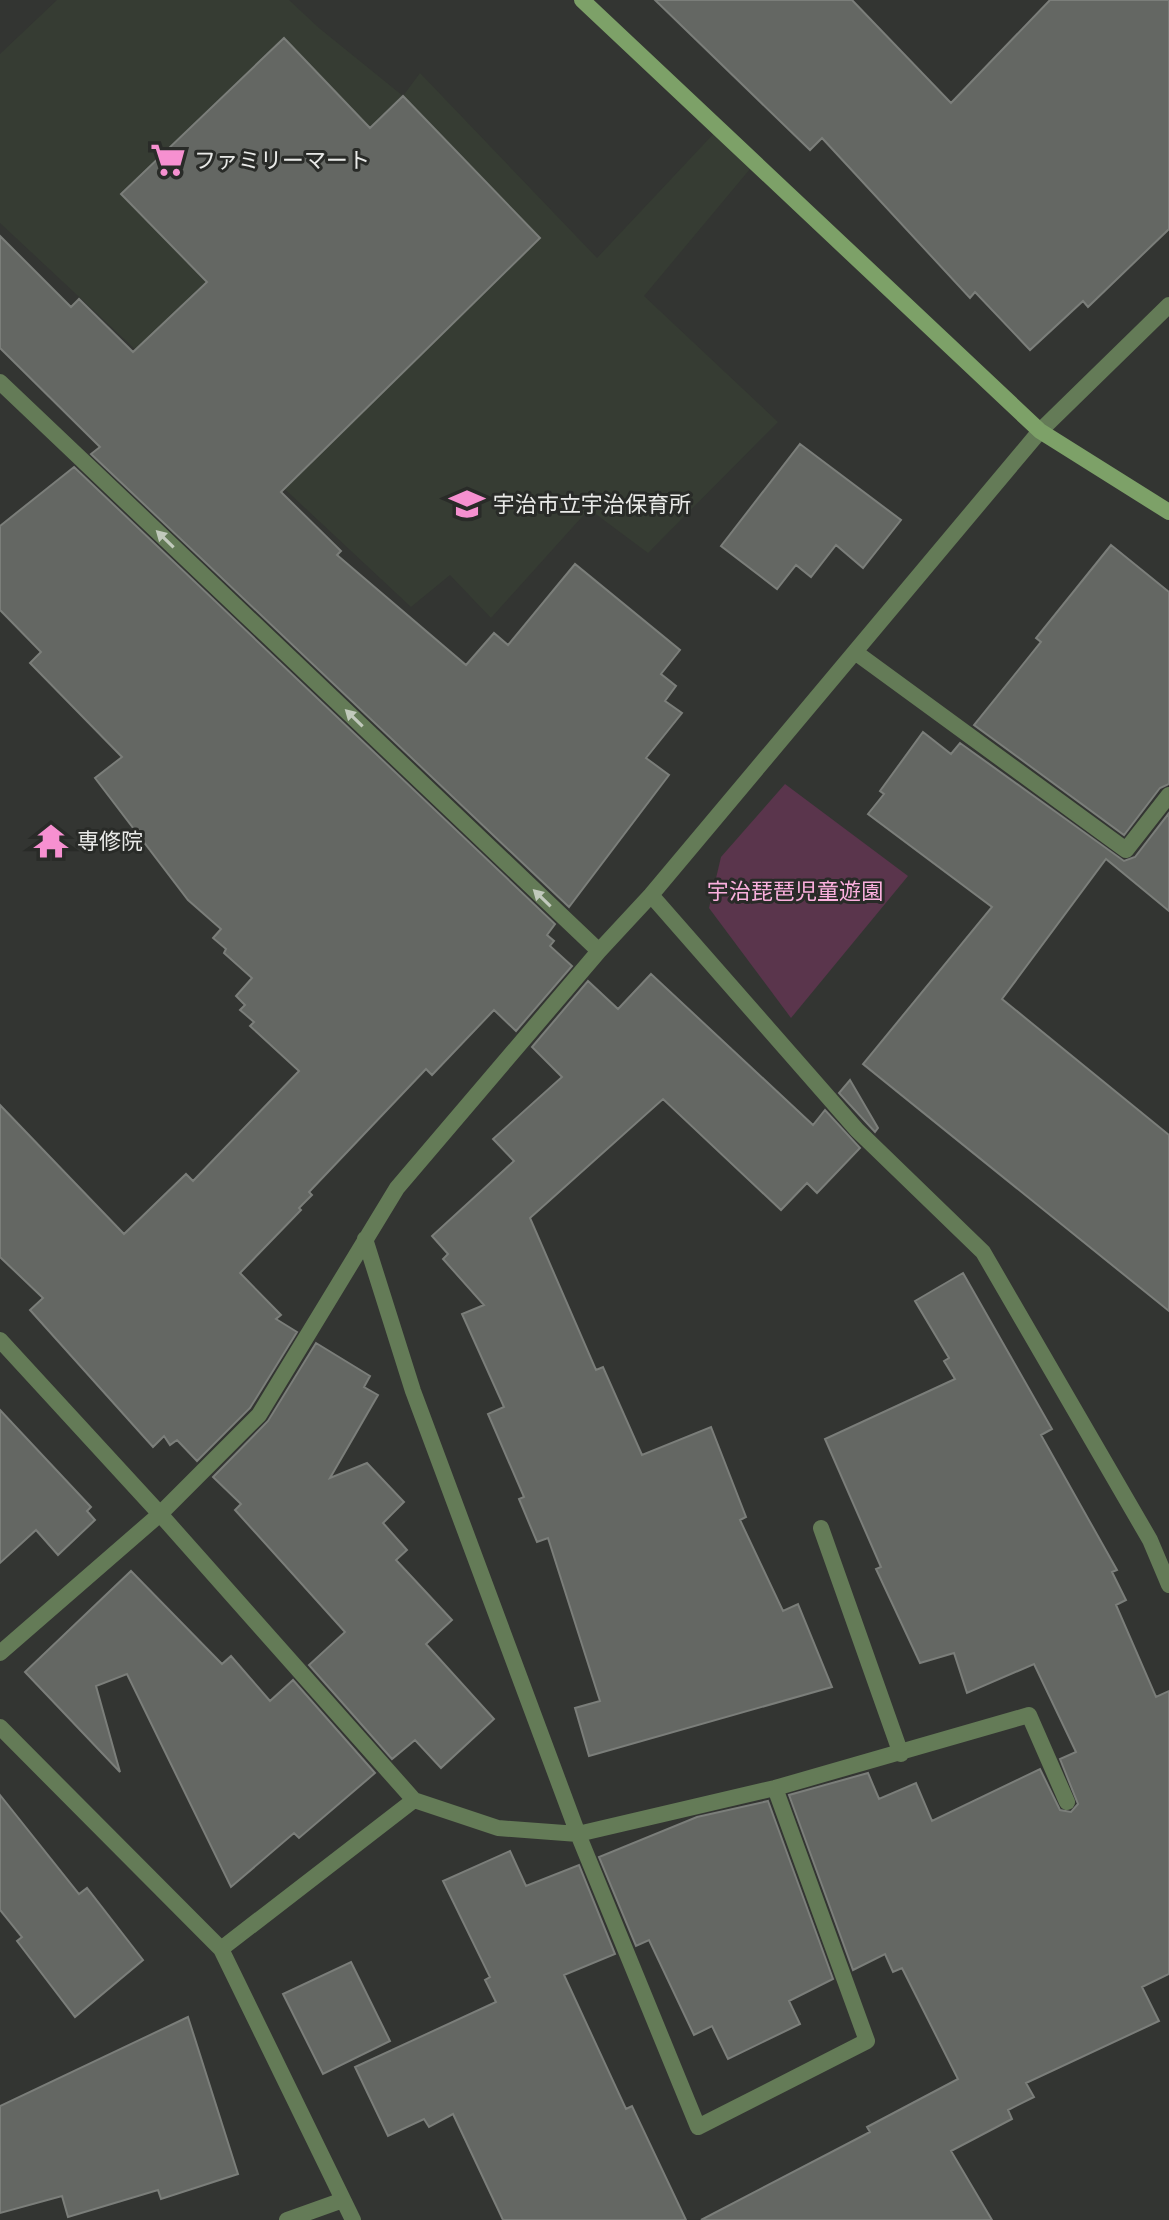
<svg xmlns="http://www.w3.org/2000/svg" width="1169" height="2220" font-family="'Public Sans','Noto Sans JP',sans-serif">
	<rect width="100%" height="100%" fill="#333532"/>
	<!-- built -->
	<path fill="#363c33" d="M57,0H289L319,28L403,96L420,73L597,258L719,128L755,163L644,296L778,422L648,553L589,509L491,618L450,575L411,607L0,223V54Z"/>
	<!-- green -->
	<path fill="#5a354c" d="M785,784L908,876L791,1018L709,908L721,857Z"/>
	<!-- building -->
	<path fill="#646763" stroke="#7b7e7a" stroke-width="2" d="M655,0H852L951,103L1050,0H1169V229L1088,307L1083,301L1030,350L975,292L970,298L822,138L810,150Z
		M284,38L370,128L403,96L540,238L281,492L341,551L337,555L466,665L494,633L508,645L575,564L680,650L661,674L676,686L665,701L682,713L646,758L669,775L569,907L91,454L100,447L0,348V236L71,307L79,299L133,352L207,282L121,194Z
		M800,444L901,520L863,568L836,545L811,577L796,565L777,589L721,546Z
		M74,467L555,924L547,935L554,941L550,946L572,966L516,1031L494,1010L432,1075L426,1069L309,1192L312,1195L299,1208L301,1210L240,1273L281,1315L276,1319L297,1332L250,1408L197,1461L177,1440L170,1445L164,1436L153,1447L30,1310L43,1298L0,1257V1105L124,1234L186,1174L193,1181L299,1071L250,1026L254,1022L240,1010L245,1005L236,996L252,978L224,953L226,949L213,938L221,929L188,900L95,778L122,757L30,663L41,652L0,610V526Z
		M1111,545L1169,592V784L1160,788L1124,835L974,725L1041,642L1036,638Z
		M923,732L951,754L960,743L1124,861L1135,857L1169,813V911L1106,859L1002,999L1169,1135V1311L863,1064L992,907L868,814L884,794L880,791Z
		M651,974L813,1125L825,1110L860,1148L817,1193L807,1183L781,1210L663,1099L530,1218L596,1370L603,1367L642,1455L711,1427L746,1517L740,1520L783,1611L798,1604L832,1687L589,1756L575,1708L600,1701L548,1538L537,1542L519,1499L524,1497L488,1414L504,1407L462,1314L484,1305L443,1259L448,1254L432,1236L514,1161L493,1139L562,1077L532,1047L588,981L618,1009Z
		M850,1080L878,1128L875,1132L839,1093Z
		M963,1273L1052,1429L1041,1435L1117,1570L1112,1572L1126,1600L1116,1605L1156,1697L1169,1691V1974L1142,1987L1159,2021L1026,2083L1034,2097L1008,2110L1012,2119L951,2151L992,2220H701L870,2132L867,2127L958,2079L902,1968L893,1972L885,1954L853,1970L789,1795L868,1773L879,1799L916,1783L932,1821L1040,1769L1060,1810L1071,1812L1078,1804L1060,1759L1076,1752L1034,1664L967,1693L954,1653L920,1663L876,1569L881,1567L825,1439L955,1379L944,1361L949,1358L915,1301Z
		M316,1343L370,1376L364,1387L378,1395L330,1478L367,1463L404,1502L383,1523L407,1550L396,1560L452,1620L426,1644L494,1719L441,1768L415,1740L392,1759L309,1665L345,1632L235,1510L241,1504L213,1477L268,1421Z
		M0,1410L91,1507L87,1511L95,1520L58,1555L36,1530L0,1563Z
		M131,1571L222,1664L231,1656L270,1701L293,1680L375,1773L299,1838L294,1833L231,1887L127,1674L96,1686L120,1772L25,1672Z
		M0,1795L79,1894L87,1888L143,1960L75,2017L17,1941L22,1937L0,1910Z
		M768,1801L833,1979L789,2001L800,2024L728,2059L712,2026L694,2035L649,1940L636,1946L599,1857L697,1817Z
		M510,1851L526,1886L579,1865L615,1954L564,1975L626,2109L632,2106L686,2220H503L453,2114L429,2127L424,2119L388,2136L355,2067L496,2002L485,1980L490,1977L443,1881Z
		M351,1962L390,2041L323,2074L283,1994Z
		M188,2017L238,2174L161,2199L158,2190L68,2217L62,2196L0,2213V2106Z"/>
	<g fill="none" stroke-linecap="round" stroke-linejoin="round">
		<!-- street -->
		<path stroke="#647b57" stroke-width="16" d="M0,382L599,951
			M855,652L1126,850L1169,795
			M651,895L857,1130L983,1252L1150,1540L1169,1585
			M365,1239L413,1391L578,1834L698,2127L867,2041L775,1788
			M0,1340L160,1514L414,1800
			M821,1528L901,1754
			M0,1653L160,1514L259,1415L397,1188L599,951L651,895L1040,431L1169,305
			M0,1727L221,1949L353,2220
			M221,1949L414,1800L498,1828L578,1834L775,1788L1029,1715L1067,1802
			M287,2220L343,2200"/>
		<!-- secondary -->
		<path stroke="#7da168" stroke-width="16" d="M582,0L1040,431L1169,512"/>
	</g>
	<!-- one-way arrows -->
	<defs><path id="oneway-solid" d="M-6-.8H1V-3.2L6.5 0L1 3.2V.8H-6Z" transform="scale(2)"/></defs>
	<g fill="#c1c9bc">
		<use href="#oneway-solid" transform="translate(165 539) rotate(-136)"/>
		<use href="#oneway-solid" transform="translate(354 718) rotate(-136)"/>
		<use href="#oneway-solid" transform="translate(542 898) rotate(-136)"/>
	</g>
	<!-- icons -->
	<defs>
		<g id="supermarket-bare" transform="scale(2.76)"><path d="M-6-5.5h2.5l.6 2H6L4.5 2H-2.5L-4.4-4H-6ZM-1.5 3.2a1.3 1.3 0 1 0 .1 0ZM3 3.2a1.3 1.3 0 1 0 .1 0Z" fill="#f690d0" stroke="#292b28" stroke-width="2.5" paint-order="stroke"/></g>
		<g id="school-bare" transform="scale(2.76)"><path d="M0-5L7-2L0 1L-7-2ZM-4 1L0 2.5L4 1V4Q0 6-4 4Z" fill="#f690d0" stroke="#292b28" stroke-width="2.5" paint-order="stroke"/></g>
		<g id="temple-bare" transform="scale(2.76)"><path d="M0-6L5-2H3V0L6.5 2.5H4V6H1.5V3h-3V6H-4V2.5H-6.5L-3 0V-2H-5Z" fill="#f690d0" stroke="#292b28" stroke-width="2.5" paint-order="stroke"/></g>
	</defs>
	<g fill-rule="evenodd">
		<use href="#supermarket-bare" x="168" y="160"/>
		<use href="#school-bare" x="467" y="504"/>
		<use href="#temple-bare" x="51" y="841"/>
	</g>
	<g text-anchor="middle" stroke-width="6" stroke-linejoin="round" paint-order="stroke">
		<!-- poi labels -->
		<g font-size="22" fill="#e9eae8" stroke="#292b28" text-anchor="start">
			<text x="194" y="168">ファミリーマート</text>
			<text x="493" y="512">宇治市立宇治保育所</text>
			<text x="77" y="849">専修院</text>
		</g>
		<!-- park labels -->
		<g font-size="22" fill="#fbb0de" stroke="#292b28">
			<text x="795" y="899">宇治琵琶児童遊園</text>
		</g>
	</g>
</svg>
